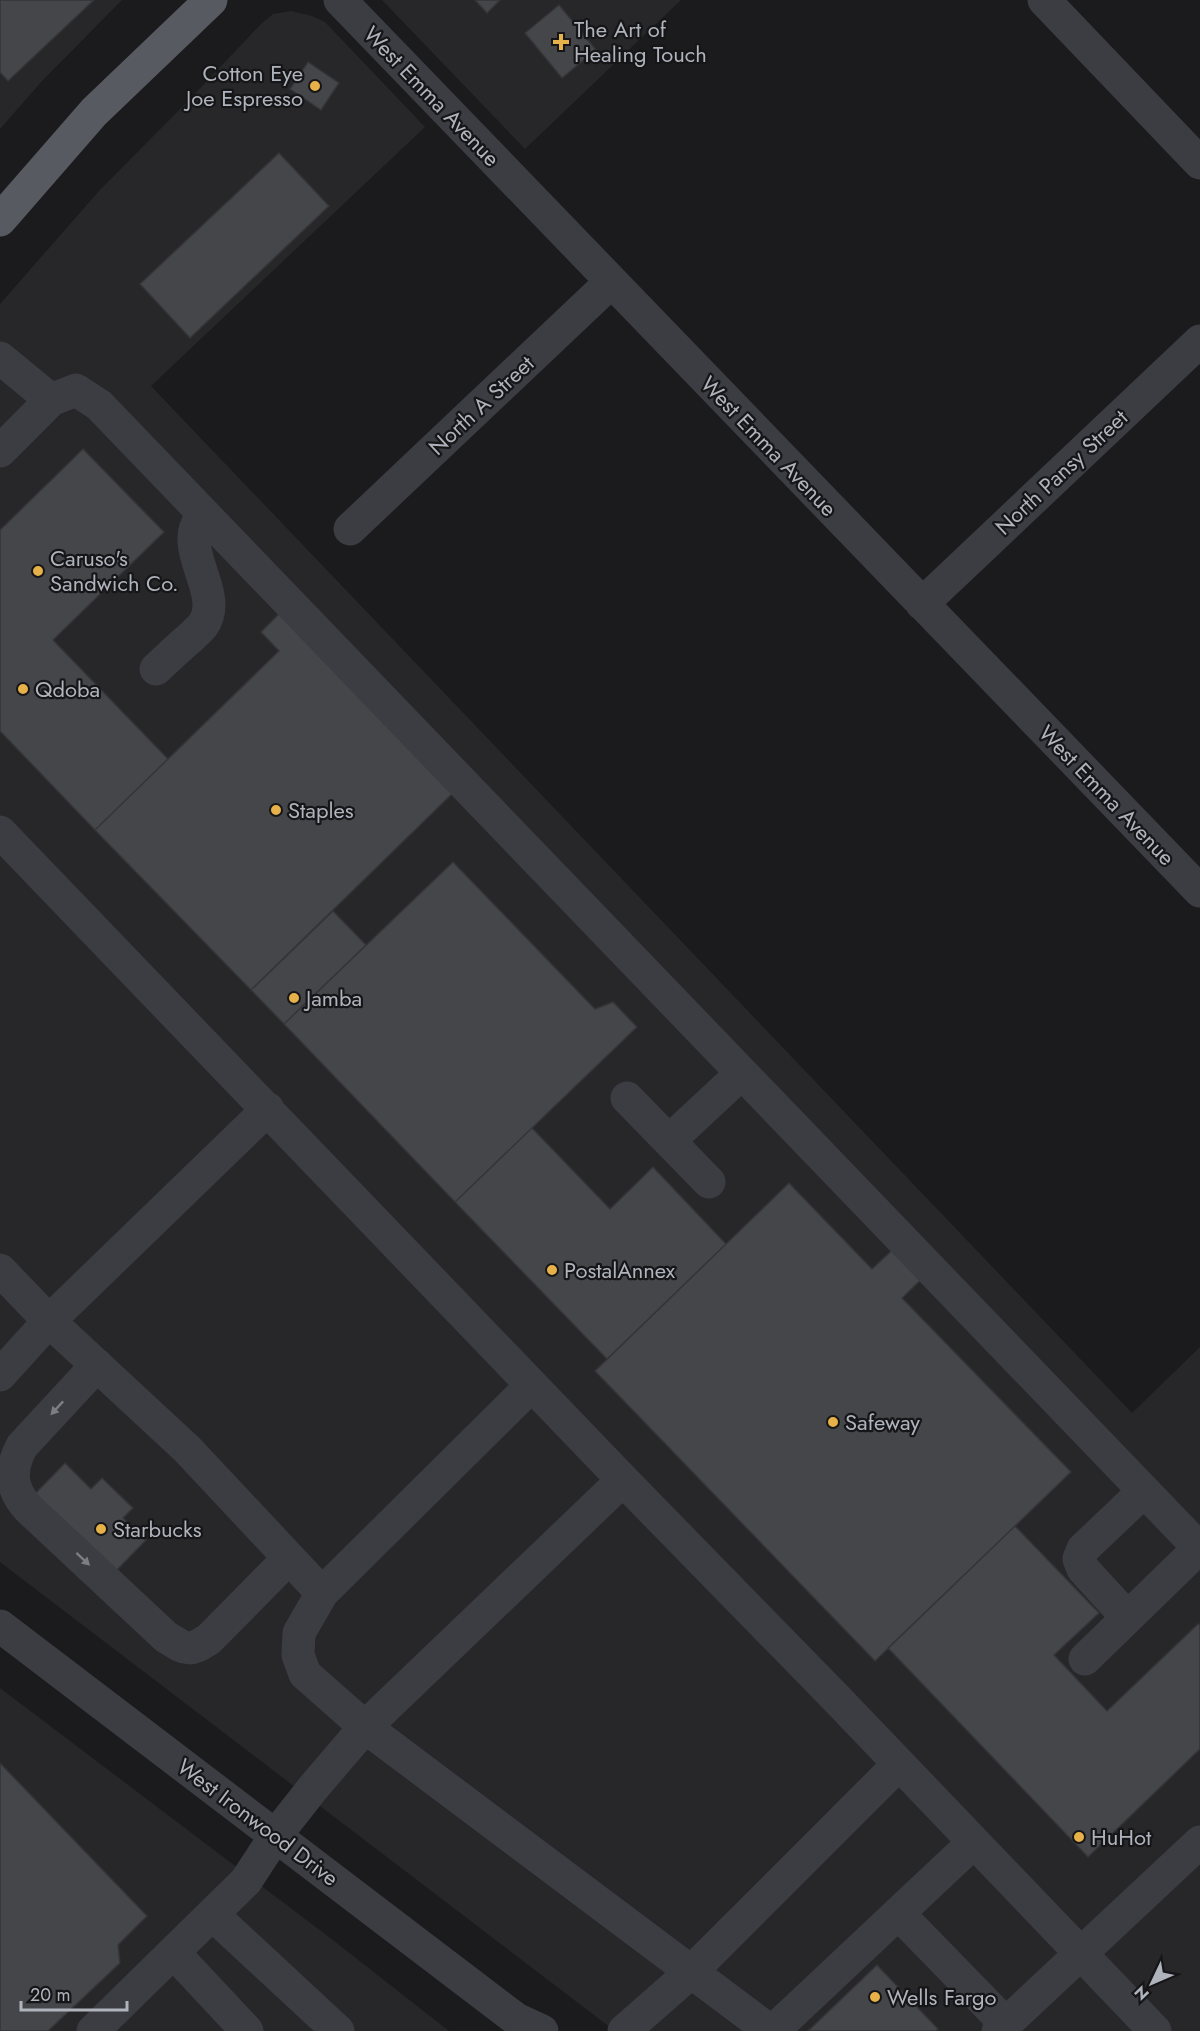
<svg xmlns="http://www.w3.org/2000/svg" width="1200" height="2031" font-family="Jost,sans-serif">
	<rect width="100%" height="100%" fill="#1b1b1d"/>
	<!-- built -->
	<path fill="#27272a" d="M0,0H122L42,81L0,129Z
		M382,0H681L525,149Z
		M291,11L312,16L325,22L425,127L151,386L1132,1413L1200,1347V2031H615L0,1562V304L99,191L187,102L261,24L273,14Z
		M0,1688L329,1937L449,2031H0Z"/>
	<!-- building -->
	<path fill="#45464a" stroke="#353539" stroke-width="1.5" d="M0,0H94L8,81L0,72Z
		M475,0H500L487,13Z
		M559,5L596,50L562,78L525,33Z
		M308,62L339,83L321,110L290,89Z
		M279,153L329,206L190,338L140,284Z
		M83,449L164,532L53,640L168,759L95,830L0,731V530Z
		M282,611L456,790L251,990L95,830L279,651L261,632Z
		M453,862L595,1009L613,1002L637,1027L455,1202L284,1024Z
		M333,911L366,945L284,1024L251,990Z
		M532,1128L610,1209L653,1167L726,1244L607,1359L455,1202Z
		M789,1183L872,1269L901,1242L929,1272L902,1298L1071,1472L875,1661L595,1371Z
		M65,1463L91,1489L102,1478L133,1508L123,1518L146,1540L113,1574L33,1496Z
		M1015,1526L1099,1613L1054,1655L1107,1711L1198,1624L1200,1625V1749L1088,1857L888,1648Z
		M0,1763L147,1916L118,1945L120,1963L48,2031H0Z
		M877,1965L938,2029L936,2031H808Z"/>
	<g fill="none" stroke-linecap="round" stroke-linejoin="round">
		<!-- minor -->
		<path stroke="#3c3d42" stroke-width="33" d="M340,0L1200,891
			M1044,0L1200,163
			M0,358L51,400L76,390L99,405L1200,1549
			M0,451L51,400
			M350,529L611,282
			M922,604L1200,341
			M156,669C167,659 178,648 190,638C194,634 200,629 203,625C226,592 173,547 204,514
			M0,832L623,1480L836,1698L1155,2031
			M627,1098L709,1182
			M669,1141L742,1073
			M0,1270L49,1321L187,1449L322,1593
			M97,1365L22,1446C9,1470 10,1489 29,1509L166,1637C186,1649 188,1653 209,1639L289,1558
			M0,1375L49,1321L268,1109
			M532,1385L322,1593L299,1633L298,1655L305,1674L365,1727L770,2031
			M1127,1617L1083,1569L1079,1559L1083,1549L1144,1491
			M0,1626L516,2019L542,2031
			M1085,1659L1199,1548
			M898,1913L1006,2024
			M213,1915L338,2031
			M174,1953L247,2031
			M93,2031L246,1881L276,1835L313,1788L365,1727L623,1480
			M624,2031L690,1973L899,1764
			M773,2031L974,1842
			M998,2031L1200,1842"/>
		<!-- major -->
		<path stroke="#585a61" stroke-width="33" d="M0,220L94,112L211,0"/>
	</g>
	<!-- one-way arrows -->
	<defs><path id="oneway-solid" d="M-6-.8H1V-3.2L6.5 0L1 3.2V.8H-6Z" transform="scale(1.5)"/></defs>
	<g fill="#7b7e85">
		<use href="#oneway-solid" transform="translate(57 1408) rotate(133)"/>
		<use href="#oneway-solid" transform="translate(83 1559) rotate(43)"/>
	</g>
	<!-- markers -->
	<g fill="#e7b149" stroke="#161618" stroke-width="2">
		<path d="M558 33h6v6h6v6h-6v6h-6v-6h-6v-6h6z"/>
		<circle cx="315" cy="86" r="6"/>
		<circle cx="38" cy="571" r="6"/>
		<circle cx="23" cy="689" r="6"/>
		<circle cx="276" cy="810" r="6"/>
		<circle cx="294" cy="998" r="6"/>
		<circle cx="552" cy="1270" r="6"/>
		<circle cx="833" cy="1422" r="6"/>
		<circle cx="101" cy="1529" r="6"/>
		<circle cx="1079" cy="1837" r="6"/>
		<circle cx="875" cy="1997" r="6"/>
	</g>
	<g text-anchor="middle" stroke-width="4.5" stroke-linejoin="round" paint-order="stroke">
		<!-- poi labels -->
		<g font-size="22" fill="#afb3bc" stroke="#161618" text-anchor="start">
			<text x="574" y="37">The Art of<tspan x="574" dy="25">Healing Touch</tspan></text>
			<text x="303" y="81" text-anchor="end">Cotton Eye<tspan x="303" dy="25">Joe Espresso</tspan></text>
			<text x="50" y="566">Caruso's<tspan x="50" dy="25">Sandwich Co.</tspan></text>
			<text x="35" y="697">Qdoba</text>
			<text x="288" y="818">Staples</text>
			<text x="306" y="1006">Jamba</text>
			<text x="564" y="1278">PostalAnnex</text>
			<text x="845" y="1430">Safeway</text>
			<text x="113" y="1537">Starbucks</text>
			<text x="1091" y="1845">HuHot</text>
			<text x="887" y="2005">Wells Fargo</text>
		</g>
		<!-- street labels -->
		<g font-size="22" fill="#afb3bc" stroke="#161618">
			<text transform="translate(432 96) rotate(46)" y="8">West Emma Avenue</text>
			<text transform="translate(481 405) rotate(-43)" y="8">North A Street</text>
			<text transform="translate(769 446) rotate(46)" y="8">West Emma Avenue</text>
			<text transform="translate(1061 472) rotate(-43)" y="8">North Pansy Street</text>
			<text transform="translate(1107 795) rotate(46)" y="8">West Emma Avenue</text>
			<text transform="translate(258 1822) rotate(37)" y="8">West Ironwood Drive</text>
		</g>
	</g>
	<!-- north arrow -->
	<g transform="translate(1152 1983) rotate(226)" stroke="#161618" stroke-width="4.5" paint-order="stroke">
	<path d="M0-4.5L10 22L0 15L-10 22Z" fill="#afb3bc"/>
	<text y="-9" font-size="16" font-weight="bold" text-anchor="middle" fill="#afb3bc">N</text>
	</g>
	<!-- scale -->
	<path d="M21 2001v9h106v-9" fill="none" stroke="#afb3bc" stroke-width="3"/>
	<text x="30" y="2001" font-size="18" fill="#afb3bc" stroke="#161618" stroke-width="4.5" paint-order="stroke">20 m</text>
</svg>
